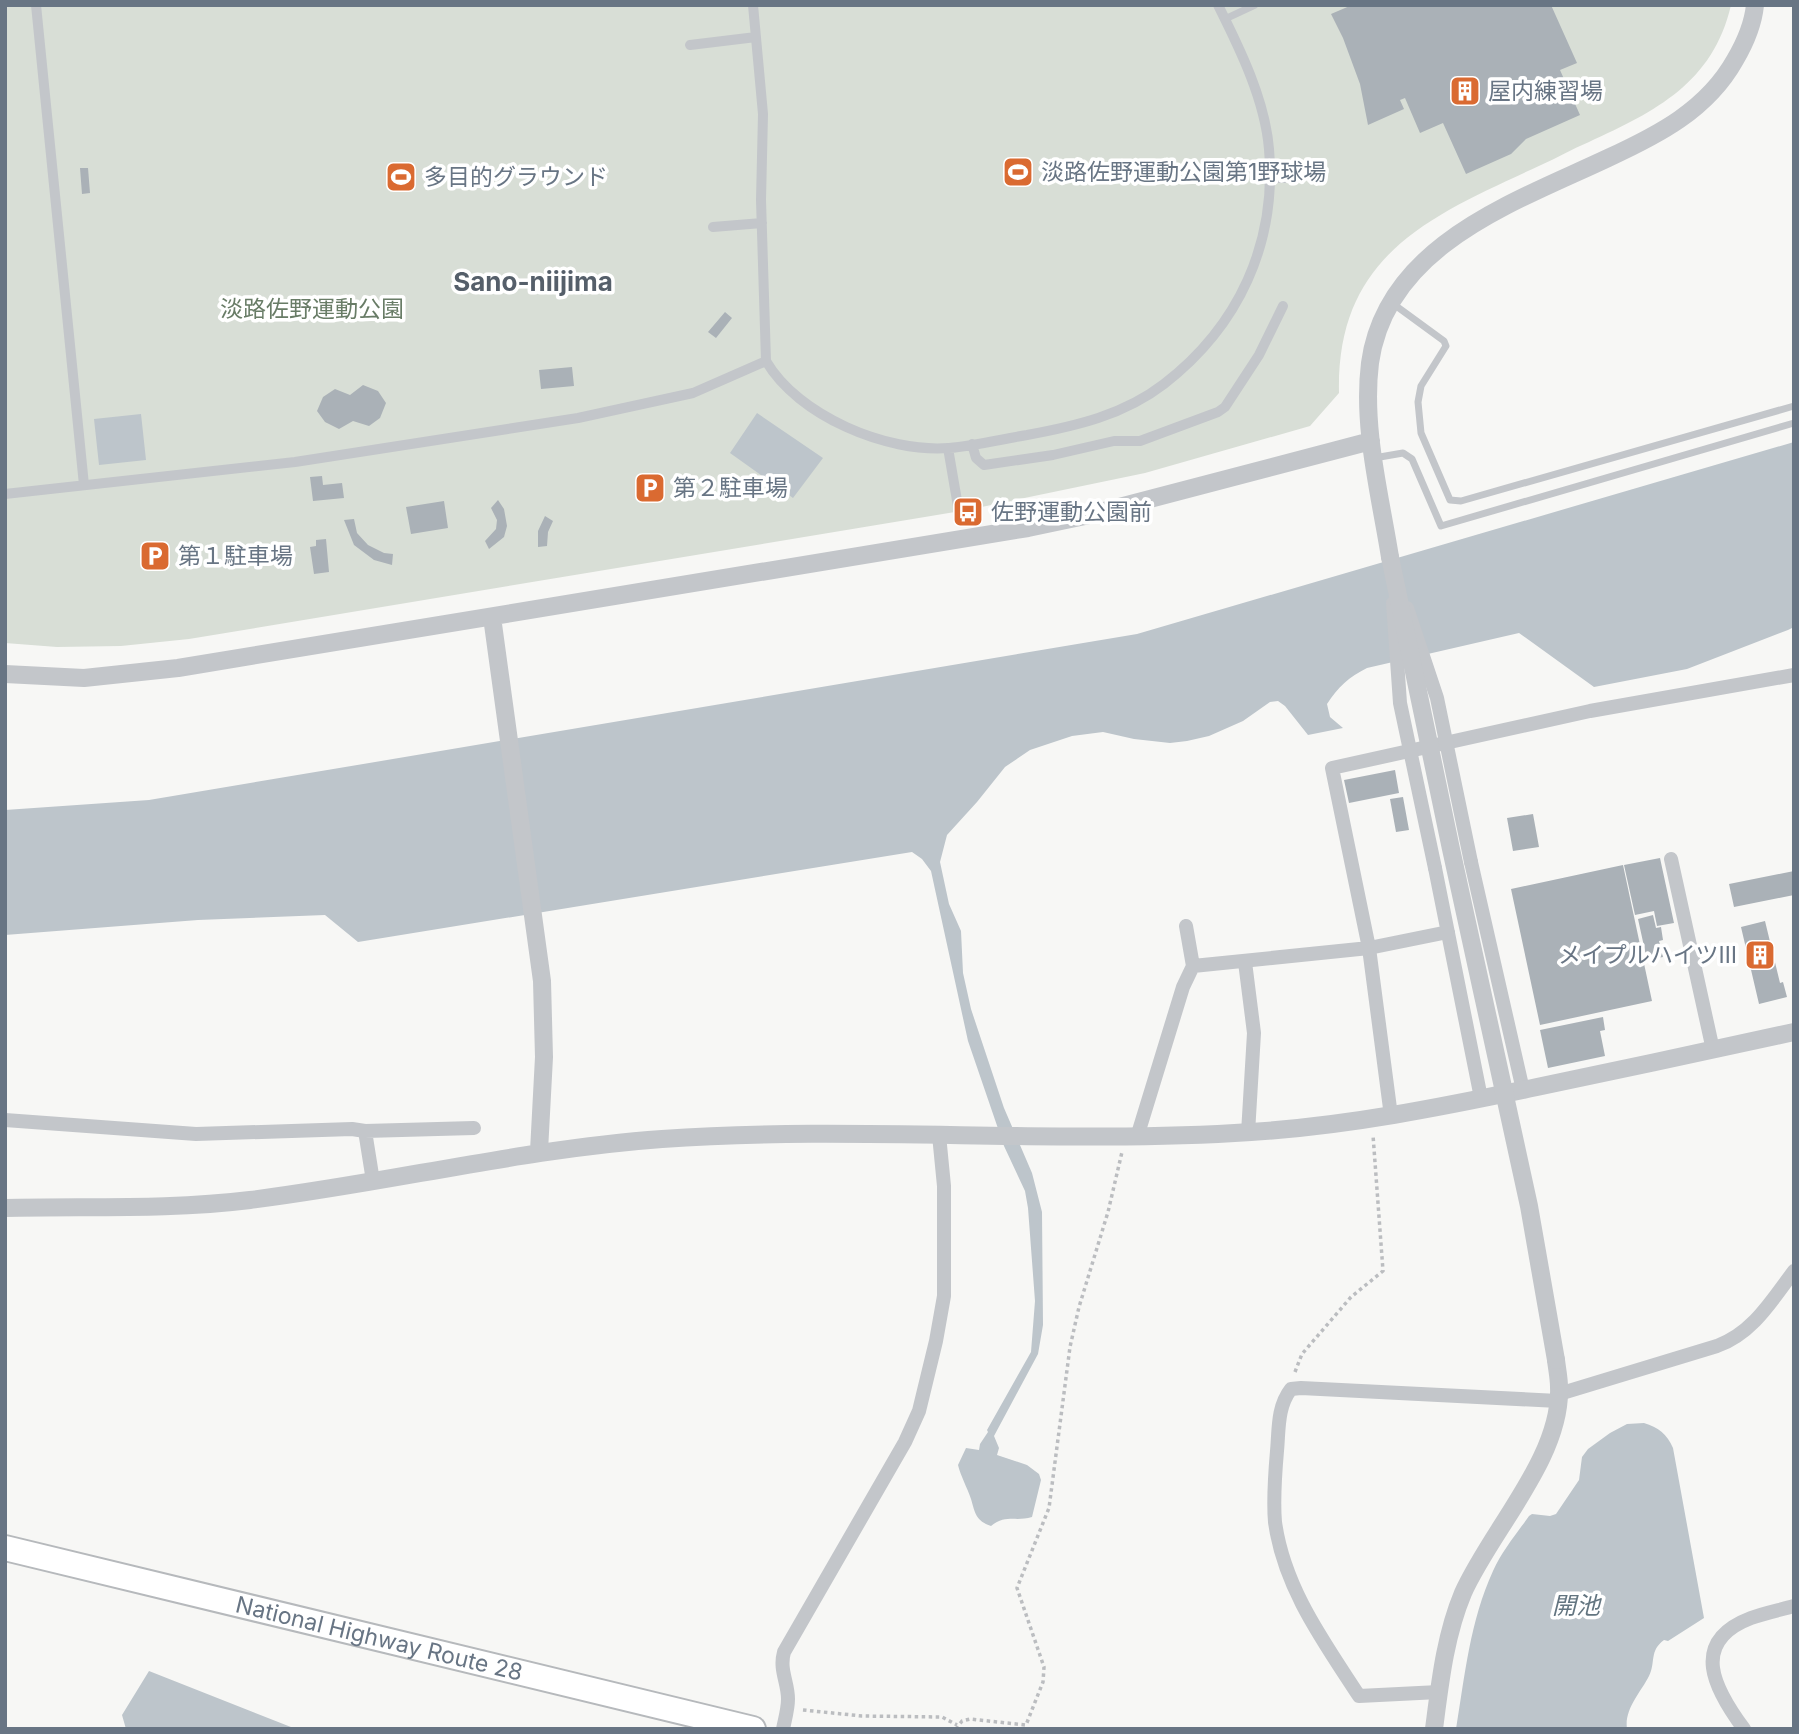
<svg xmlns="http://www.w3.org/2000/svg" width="1799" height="1734" font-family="Inter,'Noto Sans JP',sans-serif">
	<rect width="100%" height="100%" fill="#f7f7f5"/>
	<!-- green -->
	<path fill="#d8ded6" d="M5,5H1731C1713,83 1656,111 1589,142C1572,149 1557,158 1541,165C1433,215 1336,253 1339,393L1310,426L1145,473L967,510L189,639L121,646L57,647L5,643Z"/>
	<!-- water -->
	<path fill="#bdc5cb" d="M757,413L823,458L793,498L730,453Z
		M141,414L146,460L99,465L94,419Z
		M1794,442V627L1788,630L1687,669L1594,687L1519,633L1367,668C1349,677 1338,687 1327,704L1330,717L1343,728L1308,735L1285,706L1278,701L1270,702L1243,721L1209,736L1187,741L1170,743L1134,739L1103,732L1072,736L1030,750L1005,767L977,802L947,835L940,862L949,904L961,931L963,973L971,1009L1004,1108L1032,1173L1042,1212L1043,1325L1038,1354L994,1436L999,1448L997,1455L1027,1465L1039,1474L1041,1480L1032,1517C1016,1522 1006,1514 991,1526C976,1521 975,1513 971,1499C967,1487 961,1477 958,1465L966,1448L979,1450L980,1444L988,1432L987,1430L1031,1352L1035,1301L1028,1208L1025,1191L1004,1146L968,1041L931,871L922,859L912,852L358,942L325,915L198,920L5,935V810L149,800L1137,634Z
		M1644,1423C1658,1427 1667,1434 1673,1448L1704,1618L1668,1641L1664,1640C1649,1651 1656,1662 1649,1676C1641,1692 1624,1709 1627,1729H1456C1465,1675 1470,1621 1493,1571C1502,1551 1517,1533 1529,1516L1532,1514L1550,1516L1556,1514L1579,1480L1582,1457L1588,1449L1610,1433L1627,1424Z
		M149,1671L296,1729H126L122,1715Z"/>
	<!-- building -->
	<path fill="#aab1b7" d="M1352,5H1551L1577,63L1560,70L1580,115L1526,139L1511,154L1466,174L1443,123L1420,133L1405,98L1400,100L1404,109L1368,125L1360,84L1343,38L1331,14Z
		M80,168H88L90,193L82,194Z
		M725,312L732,318L716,338L708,332Z
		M572,367L574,386L541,389L539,370Z
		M363,385L378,391L386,403L380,418L369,426L353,421L339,429L325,422L317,411L323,397L335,389L350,395Z
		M322,476L323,485L342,483L344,498L313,501L310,477Z
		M498,500L504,509L507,526L504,537L489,549L485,541L496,529L497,520L491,508Z
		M444,501L448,528L411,534L406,507Z
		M545,516L553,521L548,532L547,546L538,547V531Z
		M354,519L357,533L368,545L384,553L393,554L392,565L374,560L354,545L344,520Z
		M326,539L329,572L314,574L310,547L316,546V540Z
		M1395,770L1399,793L1349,803L1344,780Z
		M1403,797L1409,830L1396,832L1390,799Z
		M1533,814L1539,847L1513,851L1507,818Z
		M1660,858L1674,923L1657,926L1654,911L1635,915L1624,865Z
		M1623,865L1652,1001L1540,1025L1511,889Z
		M1794,871V895L1734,907L1729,884Z
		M1653,915L1656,928L1661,927L1663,940L1659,941L1663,957L1647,960L1638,919Z
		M1765,921L1780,983L1783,982L1787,997L1759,1004L1741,927Z
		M1603,1017L1605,1030L1600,1031L1605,1056L1548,1068L1540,1030Z"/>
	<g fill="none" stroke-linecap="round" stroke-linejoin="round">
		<!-- trunk casing -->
		<g stroke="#b6b9bc" stroke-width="28">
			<g id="trunk">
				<path id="s1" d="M5,1548L753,1729"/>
			</g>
		</g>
		<!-- path -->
		<path stroke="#bbbdc0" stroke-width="3.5" stroke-dasharray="3.5 3.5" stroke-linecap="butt" d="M1295,1372L1302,1354L1351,1297L1383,1271L1373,1135
			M803,1710L862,1716L942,1717L957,1725
			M956,1729L962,1721L970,1719L1026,1725L1043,1682L1044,1667L1017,1588L1049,1508L1070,1347L1079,1307L1108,1212L1122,1152"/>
		<!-- service -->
		<path stroke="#c3c6ca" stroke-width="7" d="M1225,19L1255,5
			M1392,303L1444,341L1446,346L1421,386L1418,402L1421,433L1450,500L1461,501L1794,406
			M1374,458L1403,453L1412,459L1441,526L1794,423"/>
		<!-- pedestrian -->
		<path stroke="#c3c6ca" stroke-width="10" d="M36,5L84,485
			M753,5L763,114L761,200L766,361C798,416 887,453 949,448C975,446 1002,439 1027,435C1076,426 1124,415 1164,384C1239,326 1277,243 1269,149C1265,100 1240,49 1218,5
			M690,45L756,37
			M1270,178H1301
			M713,227L762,223
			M972,444L976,458L984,465L1053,455L1114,441H1140L1218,412L1225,407L1259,355L1283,306
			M948,448L960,518
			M5,494L295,462L578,418L693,393L766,361"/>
		<!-- minor -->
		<path stroke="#c3c6ca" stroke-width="14" d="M1671,859L1713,1050
			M1471,862L1523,1090
			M1435,868L1481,1098
			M1186,926L1193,966L1369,948L1448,932
			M1245,962L1254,1033L1248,1133
			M1391,1116L1369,948L1332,768L1590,711L1794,675
			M5,1120L196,1134L352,1129L365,1131L373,1181
			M365,1131L474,1128
			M1137,1137L1183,987L1193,966
			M1559,1394L1717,1346C1753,1333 1772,1300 1794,1271
			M1439,1692L1359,1696C1324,1642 1284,1588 1275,1522C1273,1499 1275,1474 1277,1451C1279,1430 1277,1407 1291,1389L1301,1388L1558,1401
			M783,1729C785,1719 788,1709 788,1699C788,1682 779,1670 784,1652L905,1442L919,1411L936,1341L944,1296V1186L939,1135
			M1744,1729C1715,1690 1688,1642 1751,1618C1765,1613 1780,1610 1794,1606"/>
		<!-- tertiary -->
		<path stroke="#c3c6ca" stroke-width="18" d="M1390,557C1380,494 1362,427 1370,363C1386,245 1515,202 1608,158C1658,135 1707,110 1735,60C1745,43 1753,25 1755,5
			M492,617L542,981L544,1057L539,1151
			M5,674L84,678L178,668L1028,528L1085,516L1371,441
			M5,1208C86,1206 169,1210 250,1200C388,1183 523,1149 662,1139C858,1125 1055,1145 1251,1132C1347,1126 1442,1107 1537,1087C1623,1069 1708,1051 1794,1032
			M1434,1729C1440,1683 1445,1636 1463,1593C1491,1530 1562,1457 1559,1387C1559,1378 1557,1369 1556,1360"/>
		<!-- trunk -->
		<use href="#trunk" stroke="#fff" stroke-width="24"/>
		<!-- minor-bridge -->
		<path stroke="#c3c6ca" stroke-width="14" d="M1393,603L1400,703L1435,868
			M1407,608L1437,698L1471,862"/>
		<!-- tertiary-bridge -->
		<path stroke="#c3c6ca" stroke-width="18" d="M1390,557L1451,849L1529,1206L1556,1360"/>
	</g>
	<!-- icons -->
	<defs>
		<g id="building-square" transform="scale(1.575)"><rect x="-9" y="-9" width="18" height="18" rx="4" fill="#da6a31" stroke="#fff"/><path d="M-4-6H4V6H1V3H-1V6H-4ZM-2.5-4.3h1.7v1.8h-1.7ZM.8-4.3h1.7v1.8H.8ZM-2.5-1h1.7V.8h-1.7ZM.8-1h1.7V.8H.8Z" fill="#fff"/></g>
		<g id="stadium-square" transform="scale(1.575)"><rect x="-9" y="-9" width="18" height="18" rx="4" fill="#da6a31" stroke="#fff"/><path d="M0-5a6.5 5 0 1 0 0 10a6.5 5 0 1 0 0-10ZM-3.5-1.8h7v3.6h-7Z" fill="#fff"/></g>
		<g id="parking-square" transform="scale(1.575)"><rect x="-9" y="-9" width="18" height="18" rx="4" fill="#da6a31" stroke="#fff"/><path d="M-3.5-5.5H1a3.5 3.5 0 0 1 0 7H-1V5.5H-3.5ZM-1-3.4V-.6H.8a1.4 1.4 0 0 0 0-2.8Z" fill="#fff"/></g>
		<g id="bus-square" transform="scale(1.575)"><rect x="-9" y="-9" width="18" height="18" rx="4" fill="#da6a31" stroke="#fff"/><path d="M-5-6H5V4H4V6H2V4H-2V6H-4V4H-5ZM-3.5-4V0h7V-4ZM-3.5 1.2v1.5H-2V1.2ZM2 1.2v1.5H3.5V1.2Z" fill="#fff"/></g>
	</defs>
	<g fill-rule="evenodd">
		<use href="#building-square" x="1465" y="91"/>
		<use href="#stadium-square" x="1018" y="172"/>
		<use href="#stadium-square" x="401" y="177"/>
		<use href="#parking-square" x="650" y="488"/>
		<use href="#bus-square" x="968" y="512"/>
		<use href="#parking-square" x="155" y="556"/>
		<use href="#building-square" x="1760" y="955"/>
	</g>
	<g text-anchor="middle" stroke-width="7" stroke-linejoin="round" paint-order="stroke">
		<!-- poi labels -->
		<g font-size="23" fill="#687584" stroke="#fff" text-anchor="start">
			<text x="1488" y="99">屋内練習場</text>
			<text x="1041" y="180">淡路佐野運動公園第1野球場</text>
			<text x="424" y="185">多目的グラウンド</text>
			<text x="673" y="496">第２駐車場</text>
			<text x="991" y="520">佐野運動公園前</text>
			<text x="178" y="564">第１駐車場</text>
			<text x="1737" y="963" text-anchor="end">メイプルハイツⅢ</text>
		</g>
		<!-- park labels -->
		<g font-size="23" fill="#687c66" stroke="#fff">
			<text x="312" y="317">淡路佐野運動公園</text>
		</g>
		<!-- street labels -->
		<g font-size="23" fill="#687584" stroke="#fff">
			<text dy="8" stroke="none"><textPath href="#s1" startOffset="385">National Highway Route 28</textPath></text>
		</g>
		<!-- water labels -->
		<g font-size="24" font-style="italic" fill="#637580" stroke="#fff">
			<text x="1576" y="1614">開池</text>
		</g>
		<!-- quarter labels -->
		<g font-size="26" font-weight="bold" fill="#555f6a" stroke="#fff">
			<text x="533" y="291">Sano-niijima</text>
		</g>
	</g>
	<!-- border -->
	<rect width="1799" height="1734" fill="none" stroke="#687584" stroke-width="14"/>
</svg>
